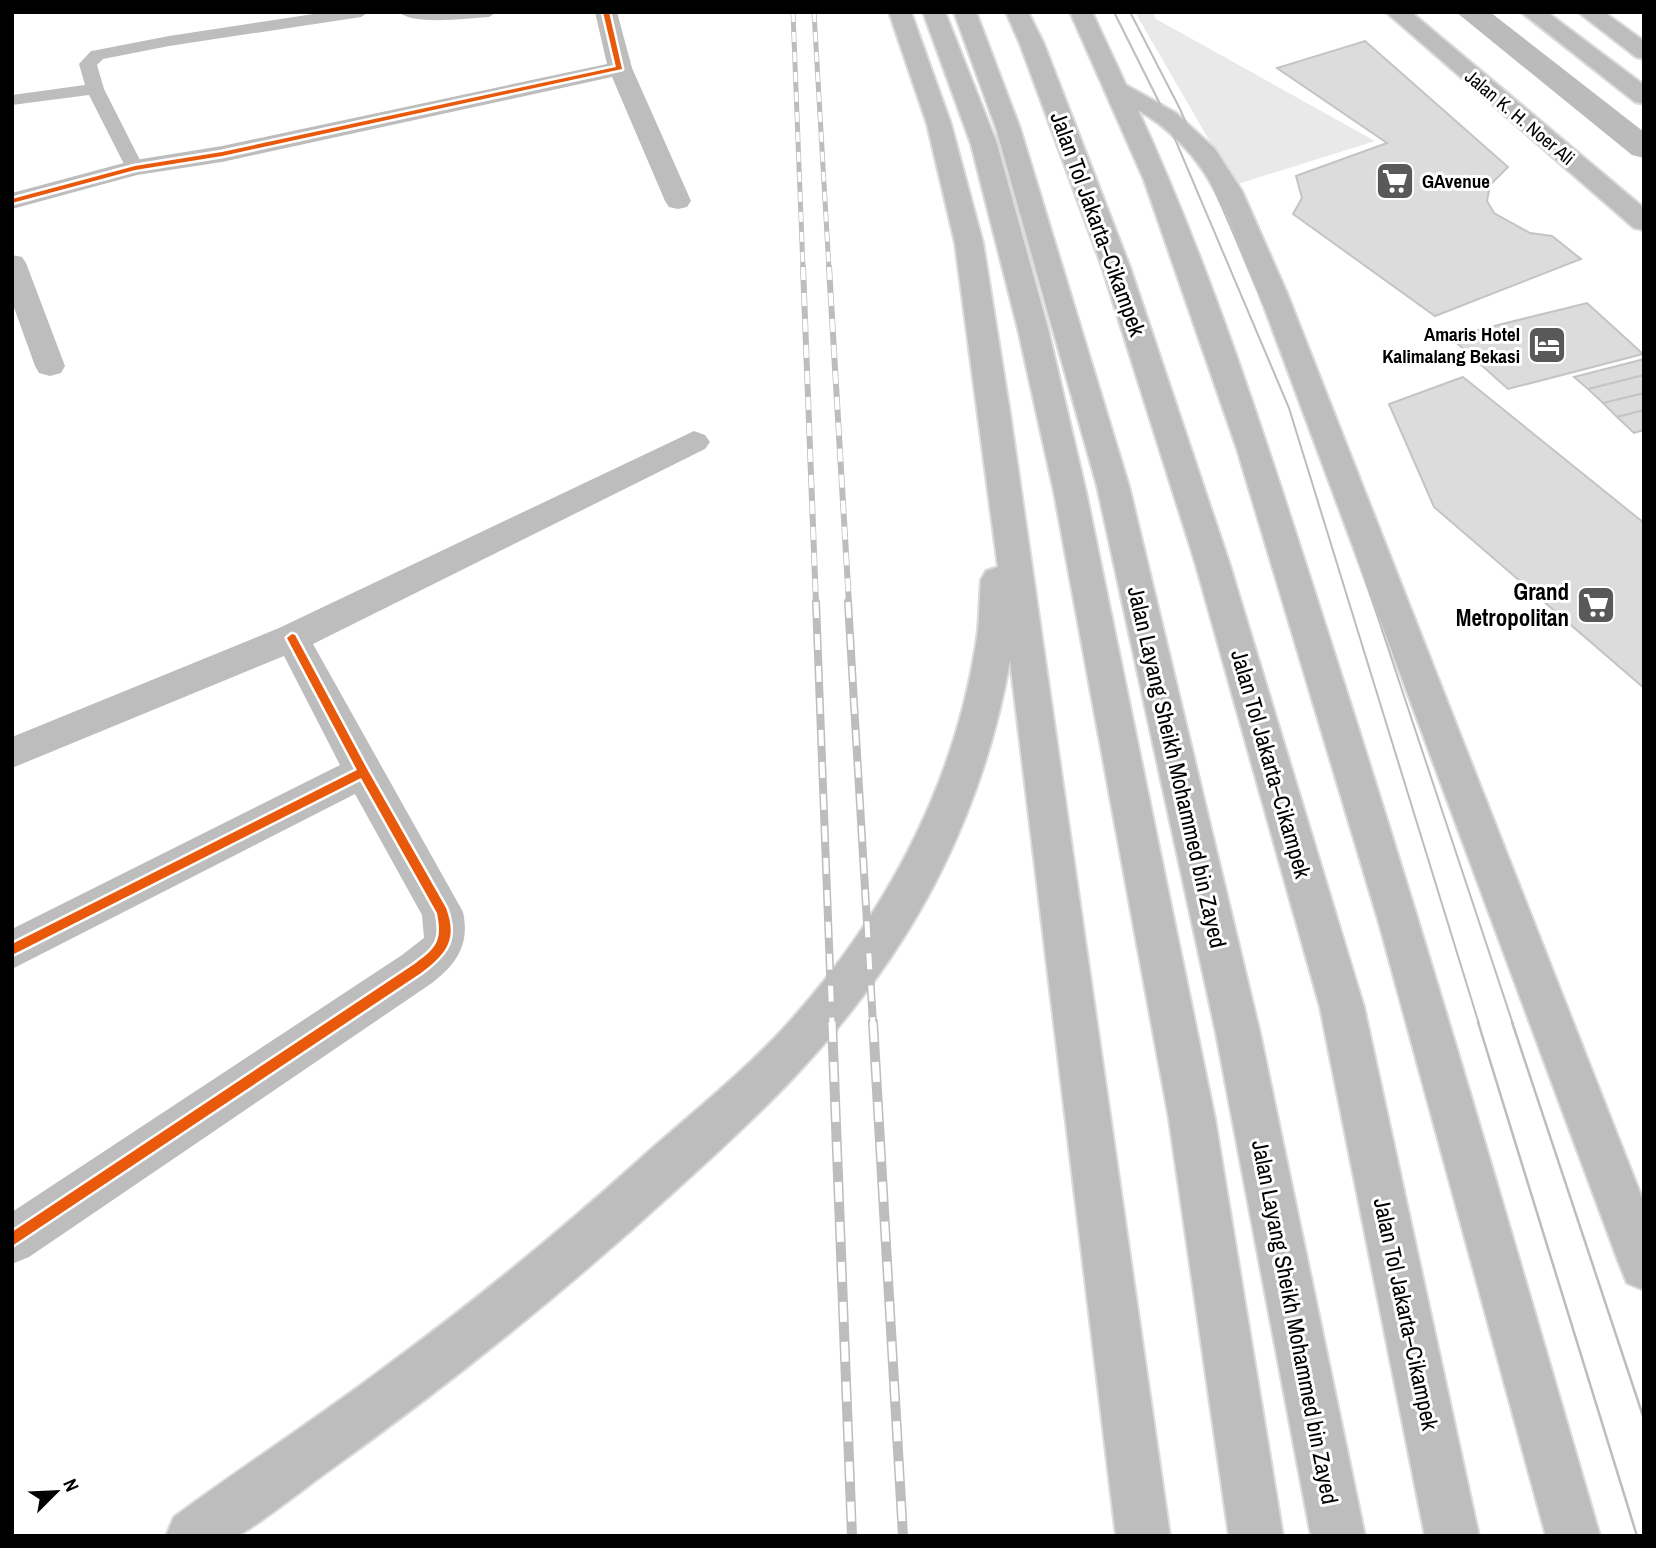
<svg xmlns="http://www.w3.org/2000/svg" width="1656" height="1548" font-family="'Archivo Narrow',sans-serif">
	<rect width="100%" height="100%" fill="#fff"/>
	<!-- green -->
	<path fill="#e9e9e9" d="M1135,12H1152L1156,19L1375,141L1235,185Z"/>
	<g fill="none" stroke-linecap="round" stroke-linejoin="round">
		<!-- canal -->
		<path fill="#bbb" fill-rule="evenodd" d="M1456,12H1490L1644,132V158L1632,155Z"/>
	</g>
	<!-- building -->
	<path fill="#dcdcdc" stroke="#c4c4c4" stroke-width="2" d="M1365,41L1508,167L1490,185L1487,201L1494,213L1530,233L1552,236L1581,259L1435,316L1293,214L1302,198L1296,176L1387,143L1277,68Z
		M1587,303L1643,354L1508,389L1450,337Z
		M1644,359V375L1588,389L1574,377Z
		M1644,375V393L1603,403L1588,389Z
		M1463,377L1644,523V688L1434,507L1389,404Z
		M1644,393V410L1617,417L1603,403Z
		M1644,410V430L1634,433L1617,417Z"/>
	<g fill="none" stroke-linecap="round" stroke-linejoin="round">
		<!-- primary casing -->
		<g stroke="#dbdbdb" stroke-width="4">
			<path id="primary" d="M1386,12H1411L1644,208V230L1634,228Z"/>
		</g>
		<!-- highway casing -->
		<g stroke="#dbdbdb" stroke-width="4">
			<path id="highway" d="M889,12H911L951,124L983,243L1010,413L1170,1536H1116L1010,660C992,766 950,871 889,960C827,1051 758,1116 677,1189C567,1290 451,1383 330,1470C314,1481 248,1533 236,1536C215,1540 188,1536 166,1536L174,1517C245,1465 319,1417 389,1364C476,1300 559,1232 639,1160C687,1117 738,1077 782,1030C881,923 954,789 976,644C980,623 979,601 981,580L986,571L998,567L955,243L927,124Z
				M923,12H945L997,144L1048,329L1086,492L1215,1119L1283,1536H1229L1169,1119L1054,492L1018,329L971,144Z
				M954,12H976L1020,128L1129,486L1260,1033L1365,1536H1311L1216,1033L1097,486L996,128Z
				M1006,12H1028L1044,44L1130,267L1229,562L1364,1007L1479,1536H1425L1320,1007L1195,562L1102,267L1020,44Z
				M1070,12H1092L1126,85L1176,113L1215,149L1242,191L1287,293L1644,1203V1290L1627,1283L1620,1266L1259,293C1227,218 1213,154 1138,110C1219,285 1276,472 1335,655C1429,947 1514,1241 1600,1536H1546L1379,923L1237,449L1144,180Z
				M1521,12H1547L1644,85V104L1635,102Z
				M1578,12H1604L1644,41V59L1636,57Z"/>
		</g>
		<!-- lane -->
		<path fill="#bdbdbd" fill-rule="evenodd" d="M327,12H369L361,17L169,46L103,59L97,65L104,89L144,168L142,172H128L126,168L89,95L12,105V95L85,85L79,64L91,51L97,50L169,36Z
			M399,12H497L489,17C468,18 414,26 399,12Z"/>
		<!-- street -->
		<path fill="#bdbdbd" fill-rule="evenodd" d="M595,12H617L632,68L691,201L687,207L678,209L669,207L665,201L612,77L222,162L137,175L12,209V193L135,160L222,146L607,64Z
			M12,255L22,257L26,263L65,366L61,373L50,376L39,373L35,366L12,302Z
			M694,431L705,435L710,442L705,449L313,644L463,912C470,944 457,964 432,983L29,1257L12,1264V1212L402,955L424,938L422,915L355,794L12,969V929L340,765L284,656L12,768V737L279,628Z"/>
		<!-- primary -->
		<use href="#primary" fill="#bdbdbd" fill-rule="evenodd"/>
		<!-- highway -->
		<use href="#highway" fill="#bdbdbd" fill-rule="evenodd"/>
		<!-- tram-far1 -->
		<path stroke="#bdbdbd" stroke-width="2" d="M1114,12L1161,106L1289,408L1479,1024
			M1130,12L1180,109L1308,407L1513,1024"/>
		<!-- tram -->
		<path stroke="#bdbdbd" stroke-width="2.5" d="M1478,1022L1637,1536
			M1512,1022L1644,1419"/>
		<!-- rail-far3 casing -->
		<g stroke="#bdbdbd" stroke-width="5">
			<path id="rail-far3" d="M793,12L803,269
				M814,12L829,269"/>
		</g>
		<!-- rail-far2 casing -->
		<g stroke="#bdbdbd" stroke-width="6">
			<path id="rail-far2" d="M803,267L816,604
				M829,267L849,604"/>
		</g>
		<!-- rail-far1 casing -->
		<g stroke="#bdbdbd" stroke-width="8">
			<path id="rail-far1" d="M816,602L832,1024
				M848,602L873,1024"/>
		</g>
		<!-- rail casing -->
		<g stroke="#bdbdbd" stroke-width="10">
			<path id="rail" d="M832,1022L852,1536
				M873,1022L903,1536"/>
		</g>
		<!-- rail-far3 -->
		<use href="#rail-far3" stroke="#fff" stroke-width="3.5" stroke-dasharray="10" stroke-linecap="butt"/>
		<!-- rail-far2 -->
		<use href="#rail-far2" stroke="#fff" stroke-width="4.5" stroke-dasharray="13" stroke-linecap="butt"/>
		<!-- rail-far1 -->
		<use href="#rail-far1" stroke="#fff" stroke-width="5" stroke-dasharray="16" stroke-linecap="butt"/>
		<!-- rail -->
		<use href="#rail" stroke="#fff" stroke-width="7" stroke-dasharray="20" stroke-linecap="butt"/>
		<!-- cycleway casing -->
		<g stroke="#fff" stroke-width="5">
			<path id="cycleway" d="M603,12H609L622,69L222,156L135,170L12,203V199L135,166L222,152L616,67Z
				M292,634L295,635L367,769L446,908C458,940 446,954 421,973L12,1246V1232L413,965C436,948 443,942 437,913L361,778L12,955V944L357,770L287,638Z"/>
		</g>
		<!-- cycleway -->
		<use href="#cycleway" fill="#e8590c" fill-rule="evenodd"/>
	</g>
	<!-- icons -->
	<defs>
		<g id="supermarket-square" transform="scale(2.0125)"><rect x="-9" y="-9" width="18" height="18" rx="4" fill="#595959" stroke="#fff"/><path d="M-6-5.5h2.5l.6 2H6L4.5 2H-2.5L-4.4-4H-6ZM-1.5 3.2a1.3 1.3 0 1 0 .1 0ZM3 3.2a1.3 1.3 0 1 0 .1 0Z" fill="#fff"/></g>
		<g id="hotel-square" transform="scale(2.0125)"><rect x="-9" y="-9" width="18" height="18" rx="4" fill="#595959" stroke="#fff"/><path d="M-6-4.5h1.5V1H6V5H4.5V3h-9V5H-6ZM-4 0a1.8 1.8 0 1 1 3.6 0ZM.5 0V-2.5h3Q6-2.5 6 0Z" fill="#fff"/></g>
	</defs>
	<g fill-rule="evenodd">
		<use href="#supermarket-square" x="1395" y="181"/>
		<use href="#hotel-square" x="1547" y="345"/>
		<use href="#supermarket-square" x="1596" y="605"/>
	</g>
	<g text-anchor="middle" stroke-width="6" stroke-linejoin="round" paint-order="stroke">
		<!-- far-street labels -->
		<g font-size="19" fill="#000" stroke="#fff">
			<text transform="translate(1520 117) rotate(40)" y="7">Jalan K. H. Noer Ali</text>
		</g>
		<!-- far-poi labels -->
		<g font-size="19" font-weight="bold" fill="#000" stroke="#fff" text-anchor="start">
			<text x="1422" y="188">GAvenue</text>
			<text x="1520" y="341" text-anchor="end">Amaris Hotel<tspan x="1520" dy="22">Kalimalang Bekasi</tspan></text>
		</g>
		<!-- street labels -->
		<g font-size="23" fill="#000" stroke="#fff">
			<text transform="translate(1098 224) rotate(70)" y="8">Jalan Tol Jakarta–Cikampek</text>
			<text transform="translate(1271 764) rotate(74)" y="8">Jalan Tol Jakarta–Cikampek</text>
			<text transform="translate(1177 767) rotate(77)" y="8">Jalan Layang Sheikh Mohammed bin Zayed</text>
			<text transform="translate(1406 1314) rotate(78)" y="8">Jalan Tol Jakarta–Cikampek</text>
			<text transform="translate(1295 1322) rotate(79)" y="8">Jalan Layang Sheikh Mohammed bin Zayed</text>
		</g>
		<!-- poi labels -->
		<g font-size="23" font-weight="bold" fill="#000" stroke="#fff" text-anchor="end">
			<text x="1569" y="600">Grand<tspan x="1569" dy="26">Metropolitan</tspan></text>
		</g>
	</g>
	<!-- border -->
	<rect width="1656" height="1548" fill="none" stroke="#000000" stroke-width="28"/>
	<!-- north arrow -->
	<g transform="translate(56 1492) rotate(66)" stroke="#ffffff" stroke-width="5" paint-order="stroke">
	<path d="M0-5L12 26L0 18L-12 26Z" fill="#000000"/>
	<text y="-10" font-size="19" font-weight="bold" text-anchor="middle" fill="#000000">N</text>
	</g>
</svg>
